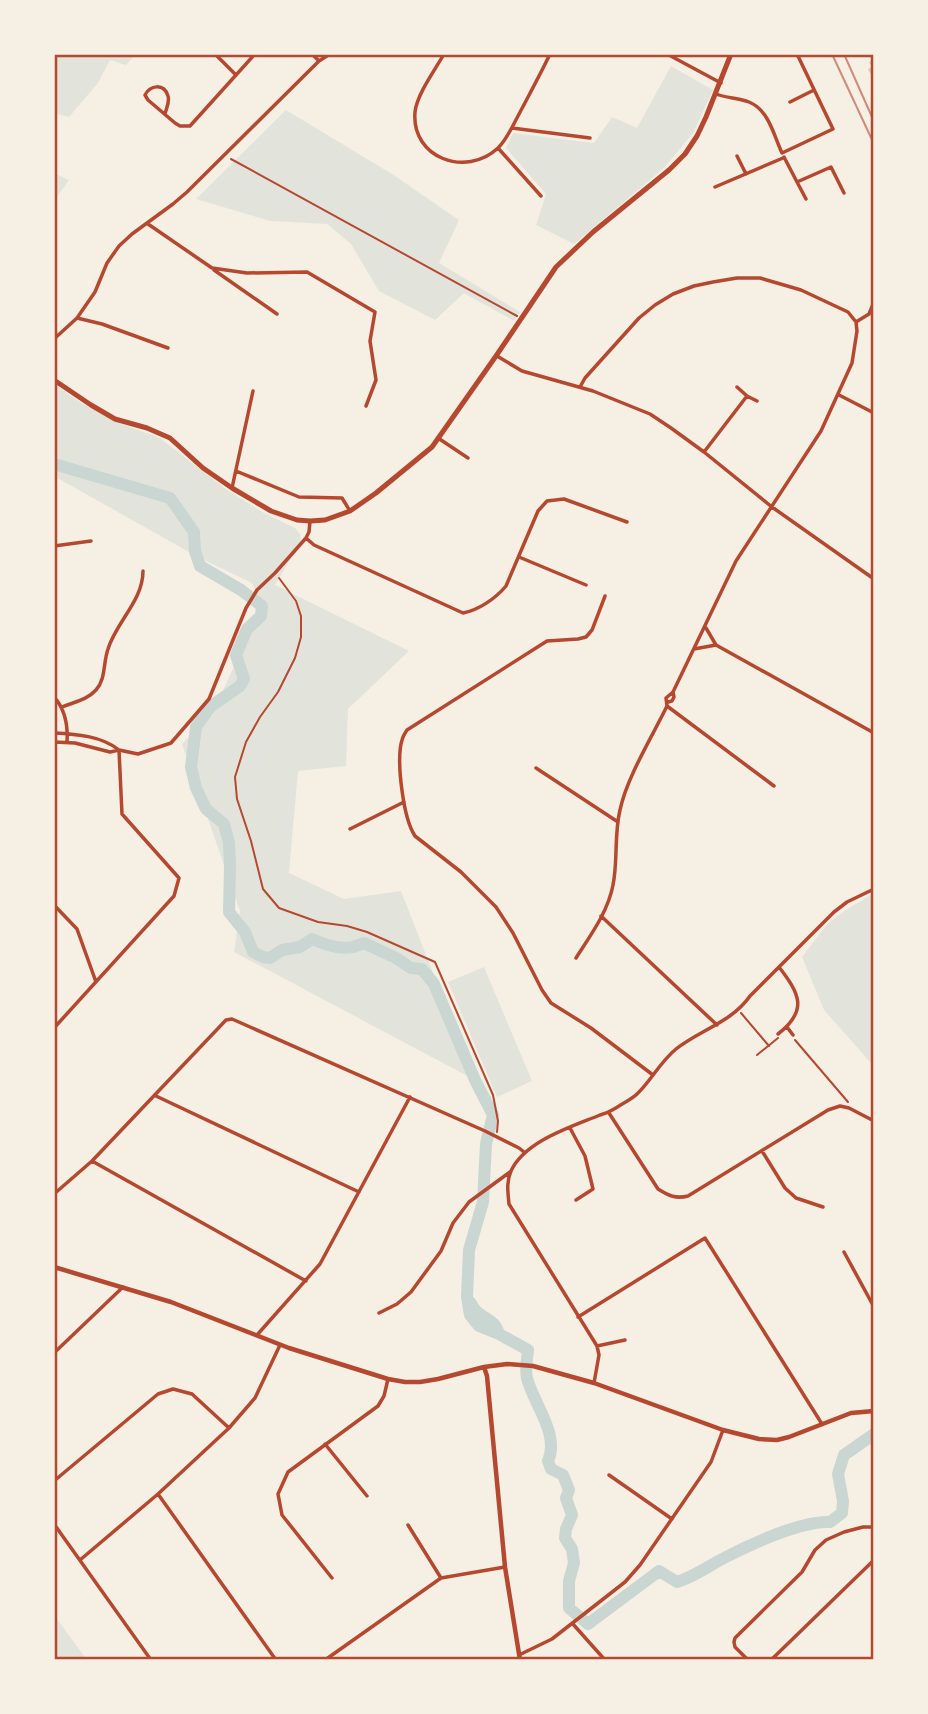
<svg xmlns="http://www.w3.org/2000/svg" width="928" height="1714" font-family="Barlow,sans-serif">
	<rect width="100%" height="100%" fill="#f6efe4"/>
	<!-- green -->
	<path fill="#e2e4dc" d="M54,54H136L126,65L110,60L98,83L69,117L54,113Z
		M671,66L713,90L693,133L664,168L574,244L536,225L546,194L506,148L513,133L594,143L612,117L637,128Z
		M286,110L392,174L459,220L439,263L520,312L514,321L464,293L435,320L379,291L351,244L327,224L270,221L196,199Z
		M54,173L69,180L54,201Z
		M54,384L81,403L119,423L160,438L227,490L264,513L295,528L300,534L301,542L275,585L409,651L348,709L346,766L298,771L289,873L344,899L401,891L475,1080L234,952L240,911L182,744L213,712L262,606L252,583L196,556L54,476Z
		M874,893V1064L871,1063L824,1010L802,957L828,923L844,911Z
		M484,967L532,1081L497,1097L448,982Z
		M54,1615L87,1660H54Z"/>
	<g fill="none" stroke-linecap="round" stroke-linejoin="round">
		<!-- river -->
		<path stroke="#c9d6d2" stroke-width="12" d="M54,464L170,498L194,532L195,551L200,566L241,590L262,606L261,616L247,629L236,655L244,679L240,686L210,707L196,727L191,767L196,788L206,809L224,824L229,843L230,867L229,912L245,932L253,952L263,957L270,958L282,950L300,947L312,939C324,944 339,950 353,947C357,946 360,944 364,943L396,958L411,968L422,969L434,984L475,1080L493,1115L486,1144L483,1202L469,1250L467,1297L470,1315L479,1326L499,1334L528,1350C527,1359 525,1370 527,1378C533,1403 560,1434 548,1461L551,1469L563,1475L569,1490L566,1498L572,1515L566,1529L565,1538L572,1549L574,1563L569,1581V1608L588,1624L659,1571L677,1582C694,1577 710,1565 726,1557C751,1544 803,1520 830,1522L842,1513L843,1501L838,1474L844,1455L874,1434
			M470,1302C471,1304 475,1310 477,1312C488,1321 494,1319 499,1334"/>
	</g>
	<!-- building -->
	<path fill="#e6c5b7" d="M874,60V81L868,69L872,67L869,62Z"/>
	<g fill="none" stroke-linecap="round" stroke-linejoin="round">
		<!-- path -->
		<path stroke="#b5482f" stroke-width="2" d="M231,159L517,316
			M279,578L296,601L301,616V637L295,658L278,692L260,717L246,742L235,777L237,799L251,841L263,889L279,908L318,922L347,926L367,932L435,962L493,1095L498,1121L497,1132
			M741,1013L769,1046
			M795,1040L848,1102
			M757,1055L778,1038"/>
		<!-- minor -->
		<path stroke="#b5482f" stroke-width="3.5" d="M215,54L235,74
			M312,54L319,61
			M444,54C435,70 417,94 415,112C411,158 466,178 498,148C507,139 512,127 518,116C529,95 540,75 550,54
			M667,54L721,83
			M716,94C726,98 739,98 749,102C769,110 774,136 782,153L833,129L797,54
			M790,102L814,90
			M165,114C166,109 170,102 168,96C164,83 150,85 145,95L148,100L175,123L180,126H190L255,54
			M512,128L590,138
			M498,148L541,196
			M737,156L746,174
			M784,157L797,182L831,167L844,193
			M797,182L806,199
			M715,187L783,158
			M148,224L212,268L247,273L307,272L375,312L370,341L376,380L366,406
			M214,270L277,314
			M77,318L102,324L168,348
			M856,322L869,314L874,302
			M54,339L77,318L95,292L107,263L119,246L132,234L173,204L187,192L319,61L330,54
			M497,356L522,371L593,391L650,414L671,428L704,452L772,507L874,579
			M737,387L747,396L757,401
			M839,395L874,413
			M438,438L468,458
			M704,452L747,396
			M236,471L299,497L342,498L350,511
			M232,488L253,391
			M306,538L314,545L463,613C479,610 496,598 506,586L538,511L547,501L564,499L627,522
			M54,546L91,541
			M519,557L586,585
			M605,596L592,630L586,637L578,639L547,641L407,730C405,733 403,736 402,740C396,760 403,818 415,836L461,872L496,907L513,933L542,990L551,1003L591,1028L653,1075
			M706,628L716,645L874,733
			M694,649L716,645
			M54,697C65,709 68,726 67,742
			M668,702L672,701L674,697L673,692
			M667,706L774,786
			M62,707C74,702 87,700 96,690C106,679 103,663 108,649C116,622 143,601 143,571
			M54,733C76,734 102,736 119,750
			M54,742L75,743L110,752L119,750L138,754L171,743L209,699L246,608L257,590L275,573L306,538L309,532L310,521
			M536,768L618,822
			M350,829L404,802
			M54,905L77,929L96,982
			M601,916L717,1025
			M576,958C590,936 608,912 613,885C618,861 614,834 620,810C627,777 652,737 667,706L666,698L673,692L736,561L821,431L852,363L857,331L856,322L848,312L801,290L760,278H737L713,282L694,286L673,294L655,305L639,318L585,378L580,387
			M787,1027L793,1035
			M54,1028L174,896L179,878L122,814L119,750
			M778,1034C809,1010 799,993 779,967
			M156,1096L359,1192
			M609,1113L658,1189C669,1196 676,1199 688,1196L828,1110L840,1106L849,1108L874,1121
			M570,1128L585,1156L593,1189L576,1200
			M762,1151L785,1188L796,1198L823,1207
			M92,1161L306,1281
			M54,1194L92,1161L226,1020L232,1019L485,1131L519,1148L524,1152
			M844,1252L874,1307
			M379,1313L397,1304L411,1292L441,1251L453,1223L469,1202L510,1172
			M578,1317L705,1238L822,1424
			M257,1335L320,1264L410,1097
			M597,1346L625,1340
			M54,1353L123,1287
			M594,1383L599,1355L597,1346L509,1204C508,1193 506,1182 511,1171C525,1141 571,1127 600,1115C609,1113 612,1110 619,1106C625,1102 632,1099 637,1094C651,1081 660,1062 676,1049C700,1030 732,1022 750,996L834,912L847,902L874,889
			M325,1444L367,1496
			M609,1475L672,1519
			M54,1481L158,1394L173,1389L192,1394L229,1428
			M158,1494L276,1660
			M54,1524L151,1660
			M408,1525L441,1578
			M80,1560L158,1494L229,1428L255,1398L280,1345
			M332,1578L282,1515L278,1494L288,1472L378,1406L384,1396L388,1379
			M572,1623L605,1660
			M519,1655L552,1639L625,1582L640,1565L711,1462L723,1430
			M325,1660L441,1578L505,1567
			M748,1660L735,1647L734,1642L735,1638L802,1572L815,1550L826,1540L844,1532L863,1527H874
			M771,1660L874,1560"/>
		<!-- tertiary -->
		<path stroke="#b5482f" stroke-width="4.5" d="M54,1267L171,1302L289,1348L388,1379L405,1382H420L438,1379L484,1367L507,1364L533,1366L594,1383L723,1430L759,1439L777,1440L789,1437L851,1413L874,1411
			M484,1367L487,1376L505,1567L520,1660"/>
		<!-- secondary -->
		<path stroke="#b5482f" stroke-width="5" d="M54,380L91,405L115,419L147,428L170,438L203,468L232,488L271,511L297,520L310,521L325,520L350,511L376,493L432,447L496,356L556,267L593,232L669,170L685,154L697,136L706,117L731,54"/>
		<!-- rail -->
		<path stroke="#cf8b77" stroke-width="2" d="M832,54L874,144
			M844,54L872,117"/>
	</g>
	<!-- border -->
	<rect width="928" height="1714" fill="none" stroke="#f6efe4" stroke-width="112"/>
	<rect x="56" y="56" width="816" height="1602" fill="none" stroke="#b5482f" stroke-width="2.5"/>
</svg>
